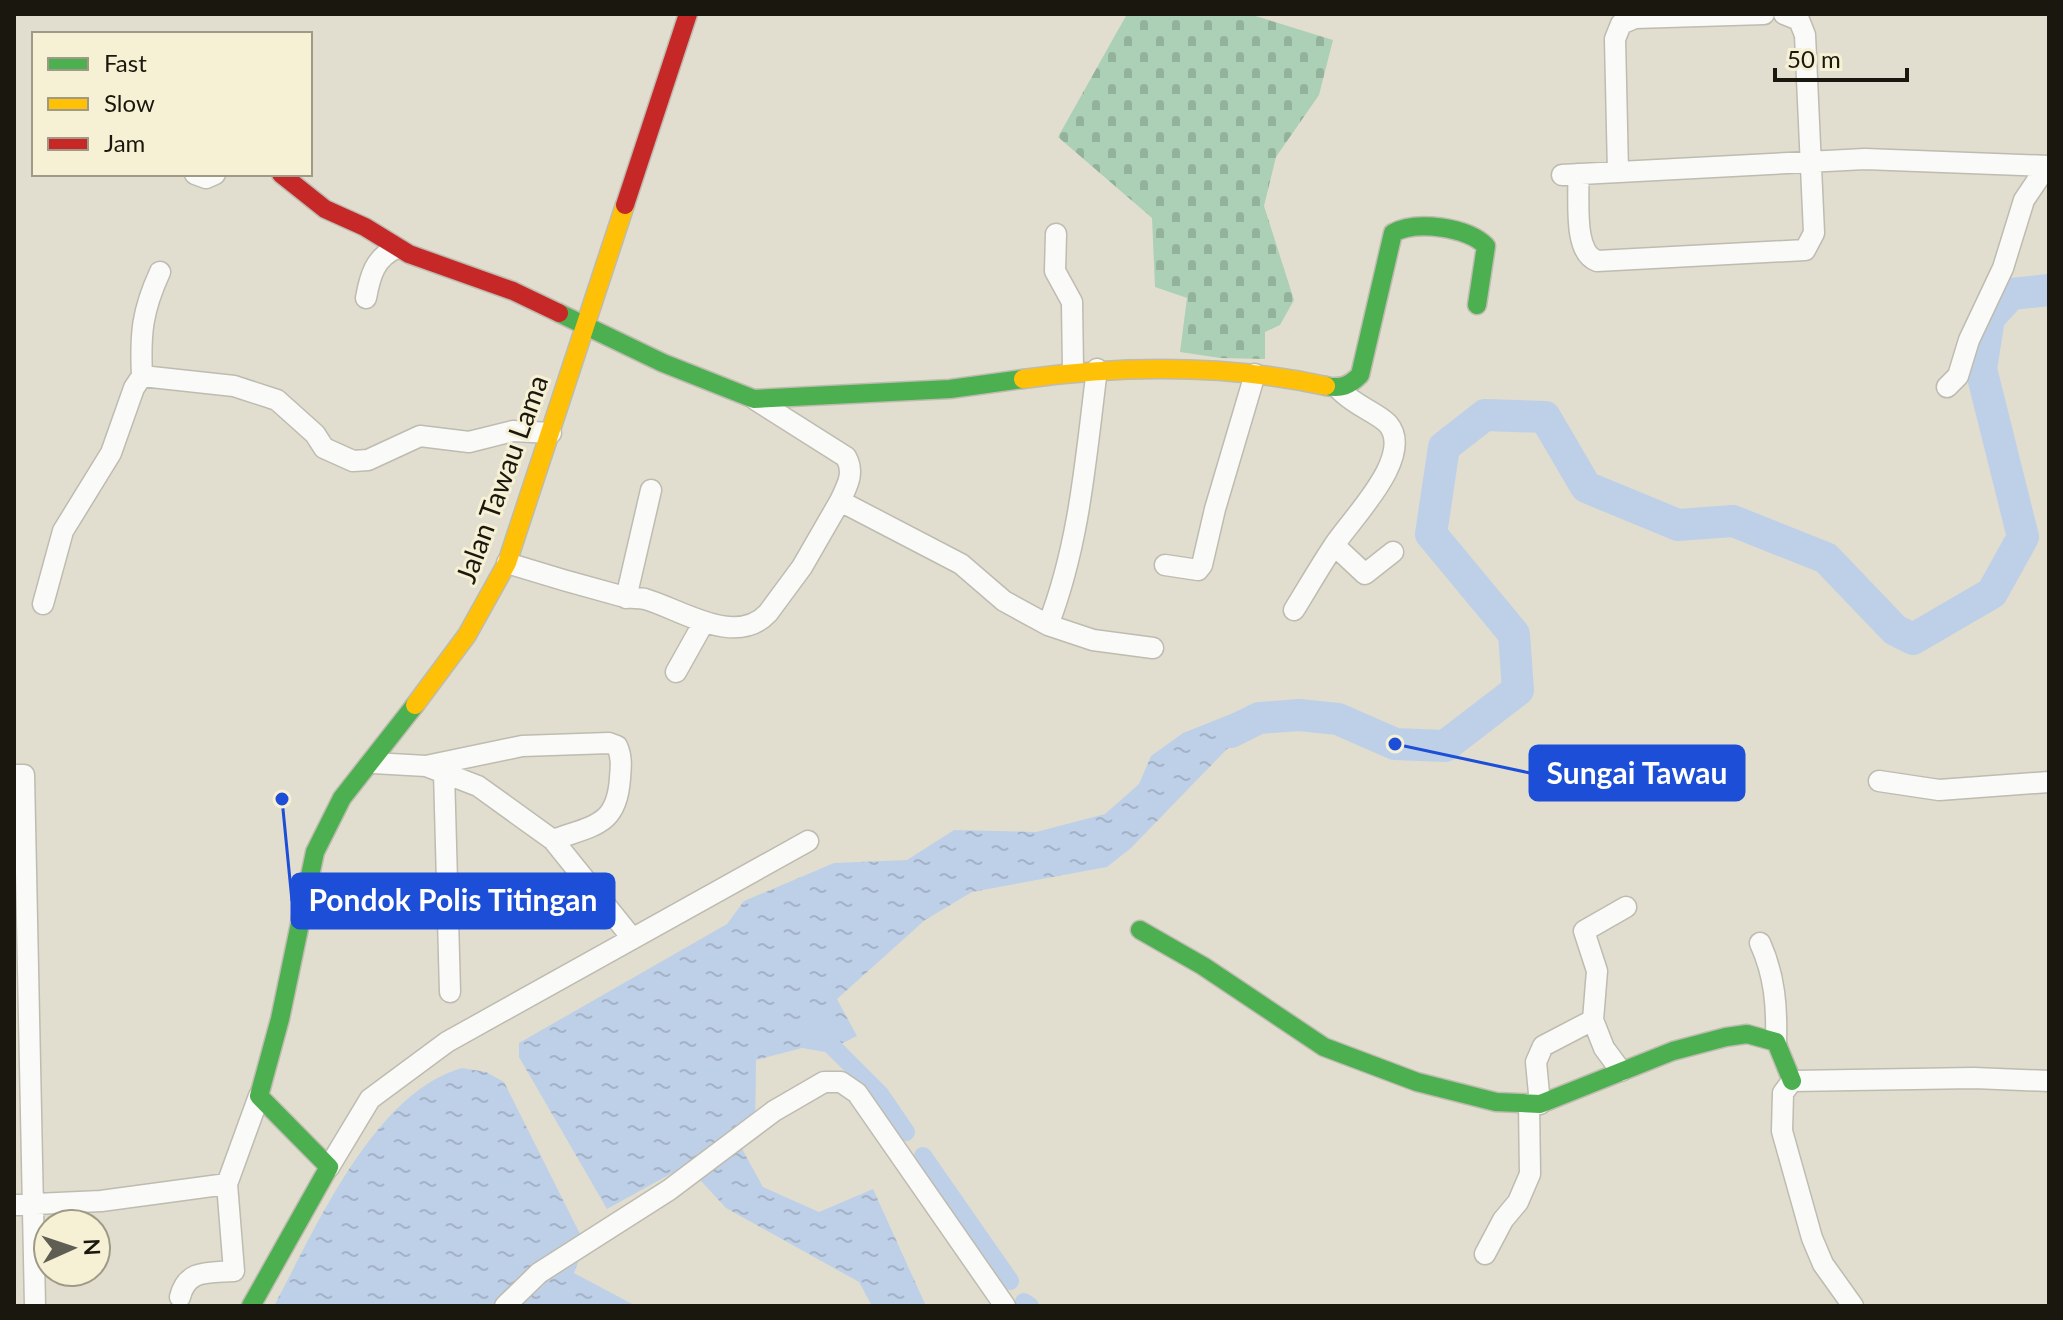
<svg xmlns="http://www.w3.org/2000/svg" width="2063" height="1320" font-family="Lato,sans-serif">
	<defs>
		<pattern id="cemetery-stones" width="16" height="16" patternUnits="userSpaceOnUse" patternTransform="scale(2)"><rect width="16" height="16" fill="#abd0b6"/><path d="M2 7V4a2 2 0 0 1 4 0v3zM10 15v-3a2 2 0 0 1 4 0v3z" fill="#93b29b"/></pattern>
		<pattern id="water-ripples" width="26" height="14" patternUnits="userSpaceOnUse" patternTransform="scale(2)"><rect width="26" height="14" fill="#bed0e8"/><path d="M2 4q2-2 4 0t4 0M15 11q2-2 4 0t4 0" fill="none" stroke="#a3b2c6"/></pattern>
	</defs>
	<rect width="100%" height="100%" fill="#e1decf"/>
	<!-- cemetery -->
	<path fill="url(#cemetery-stones)" d="M1127,14H1249L1333,40L1319,95L1276,157L1264,206L1294,300L1280,325L1265,332V359L1220,358L1180,352L1187,298L1155,287L1152,218L1058,137Z"/>
	<!-- water -->
	<path fill="url(#water-ripples)" d="M1261,702L1280,728L1252,735L1227,749L1131,848L1107,867L972,892L925,920L837,999L857,1036L825,1052L802,1048L756,1060L755,1138L741,1147L763,1187L819,1212L873,1189L926,1306H872L859,1282L726,1208L689,1168L674,1172L607,1209L519,1057V1043L727,924L744,901L834,863L907,860L954,830L1036,832L1105,814L1139,784L1151,756L1183,733Z
		M462,1068L486,1072L504,1082L585,1244L574,1273L636,1306H274C315,1230 373,1093 462,1068Z"/>
	<g fill="none" stroke-linecap="round" stroke-linejoin="round">
		<!-- canal -->
		<path stroke="#bed0e8" stroke-width="18" d="M818,1032L880,1094L906,1132
			M923,1156L1010,1281
			M1024,1302L1030,1306"/>
		<!-- river -->
		<path stroke="#bed0e8" stroke-width="32" d="M1231,732L1259,718L1299,715L1338,719L1395,744L1445,746L1518,690L1514,634L1431,534L1444,447L1485,415L1545,417L1586,487L1678,525L1733,521L1826,558L1895,630L1913,639L1992,593L2023,537L1981,369L1989,318L2011,294L2049,290"/>
		<!-- street casing -->
		<g stroke="#bebbb0" stroke-width="23">
			<path id="street" d="M1618,172L1615,39L1621,24L1635,18L1764,14
				M195,174L206,178L215,174
				M1578,174C1580,197 1572,252 1597,261L1805,250L1814,233L1805,35L1799,20L1784,14
				M1562,175L1865,159L2049,166
				M1056,234L1055,271L1072,302L1073,370
				M366,298C370,276 375,257 397,248
				M142,376C140,334 142,311 160,272
				M1947,387L1958,376L1969,340L2003,268L2024,200L2047,166
				M756,400L846,457C855,473 847,486 840,501L961,564L1004,601L1048,625L1093,640L1153,648
				M1334,545L1365,574L1393,552
				M507,563C545,575 583,586 621,596C629,599 637,597 645,599C680,609 736,648 768,613L802,567L840,501
				M1165,565L1198,570L1202,565L1215,509L1255,374
				M626,598L651,490
				M43,604L63,531L111,453L134,388L142,376L234,386L277,400L315,434L324,448L353,461L368,460L420,436L469,442L513,431L551,433
				M1294,610C1307,589 1319,568 1333,547C1348,522 1416,457 1388,424C1377,412 1354,406 1338,388
				M1048,625C1080,543 1086,455 1097,369
				M676,672L704,622
				M373,763L426,766L478,786L553,840L632,938
				M426,766L522,746L609,743L617,746C622,757 621,766 620,778C617,826 594,825 553,840
				M444,772L450,992
				M14,775H24L35,1306
				M1879,781L1939,790L2049,782
				M1760,943C1775,976 1777,1007 1776,1042
				M1621,1071L1604,1048L1593,1020L1597,971L1584,931L1626,907
				M1540,1104L1536,1062L1543,1046L1593,1020
				M329,1167L370,1099L447,1042L808,841
				M14,1205L101,1201L227,1184
				M1485,1254L1503,1220L1518,1202L1530,1174L1529,1104
				M180,1297C187,1269 208,1273 234,1271L227,1184L259,1096
				M505,1306L539,1273L669,1190L774,1111L824,1082H841L857,1093L1005,1306
				M1853,1306L1823,1264L1812,1238L1782,1131L1783,1093L1792,1081L1974,1078L2049,1081"/>
		</g>
		<!-- fast casing -->
		<g stroke="#bebbb0" stroke-width="21">
			<path id="fast" d="M559,313L663,363L754,399L950,389L1023,379
				M1326,386C1341,389 1349,386 1360,375L1393,233C1416,220 1467,227 1486,246L1477,305
				M1140,930L1203,966L1324,1047L1417,1082L1496,1102L1540,1104L1673,1051L1726,1037L1747,1034L1776,1042L1792,1081
				M251,1306L329,1167L259,1096L280,1019L315,852L342,798L415,705"/>
		</g>
		<!-- slow casing -->
		<g stroke="#bebbb0" stroke-width="21">
			<path id="slow" d="M1023,379C1125,365 1225,364 1326,386
				M415,705L467,635L507,563L625,205"/>
		</g>
		<!-- jam casing -->
		<g stroke="#bebbb0" stroke-width="21">
			<path id="jam" d="M281,174L325,209L365,227L409,254L513,291L559,313
				M625,205L688,14"/>
		</g>
		<!-- street -->
		<use href="#street" stroke="#fafaf8" stroke-width="20"/>
		<!-- fast -->
		<use href="#fast" stroke="#4caf50" stroke-width="18"/>
		<!-- slow -->
		<use href="#slow" stroke="#ffc107" stroke-width="18"/>
		<!-- jam -->
		<use href="#jam" stroke="#c62828" stroke-width="18"/>
	</g>
	<g text-anchor="middle" stroke-width="6" stroke-linejoin="round" paint-order="stroke">
		<!-- street labels -->
		<g font-size="28" fill="#1a180e" stroke="#f6f0d5">
			<text transform="translate(502 479) rotate(-70)" y="10">Jalan Tawau Lama</text>
		</g>
	</g>
	<!-- callouts -->
	<path fill="none" stroke="#1d4ed8" stroke-width="3" d="M1395 744L1530 773M282 799L292 901"/>
	<g fill="#1d4ed8" stroke="#f6f0d5" stroke-width="3">
		<circle cx="1395" cy="744" r="8"/>
		<circle cx="282" cy="799" r="8"/>
	</g>
	<g fill="#1d4ed8" stroke="#1d4ed8" stroke-width="3">
		<rect x="1530" y="746" width="214" height="54" rx="8"/>
		<rect x="292" y="874" width="322" height="54" rx="8"/>
	</g>
	<g font-size="30" text-anchor="middle" font-weight="bold" fill="#fff">
		<text x="1637" y="784">Sungai Tawau</text>
		<text x="453" y="911">Pondok Polis Titingan</text>
	</g>
	<!-- border -->
	<rect width="2063" height="1320" fill="none" stroke="#1a180e" stroke-width="32"/>
	<!-- legend -->
	<rect x="32" y="32" width="280" height="144" fill="#f6f0d5" stroke="#9e9a85" stroke-width="2"/>
	<rect x="48" y="58" width="40" height="12" fill="#4caf50" stroke="#9e9a85" stroke-width="2"/>
	<text x="104" y="72" font-size="24" fill="#1a180e">Fast</text>
	<rect x="48" y="98" width="40" height="12" fill="#ffc107" stroke="#9e9a85" stroke-width="2"/>
	<text x="104" y="112" font-size="24" fill="#1a180e">Slow</text>
	<rect x="48" y="138" width="40" height="12" fill="#c62828" stroke="#9e9a85" stroke-width="2"/>
	<text x="104" y="152" font-size="24" fill="#1a180e">Jam</text>
	<!-- north arrow -->
	<g transform="translate(72 1248) rotate(87)"><circle r="38" fill="#f6f0d5" stroke="#9e9a85" stroke-width="2"/>
	<path d="M0-6L14 30L0 20L-14 30Z" fill="#605d52"/>
	<text y="-12" font-size="22" font-weight="bold" text-anchor="middle" fill="#1a180e">N</text>
	</g>
	<!-- scale -->
	<path d="M1775 68v12h132v-12" fill="none" stroke="#1a180e" stroke-width="4"/>
	<text x="1787" y="68" font-size="24" fill="#1a180e" stroke="#f6f0d5" stroke-width="6" paint-order="stroke">50 m</text>
</svg>
